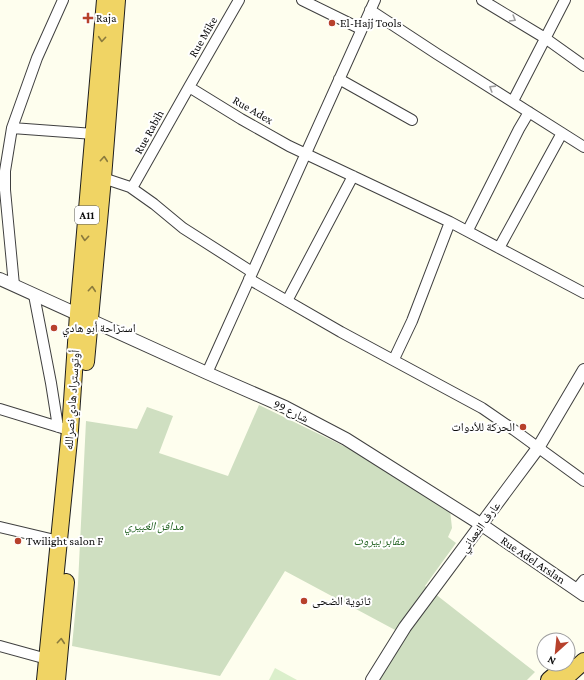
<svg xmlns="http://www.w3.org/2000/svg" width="584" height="680" font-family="'Crimson Pro','Noto Naskh Arabic',serif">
	<rect width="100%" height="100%" fill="#fefeee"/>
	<!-- cemetery -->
	<path fill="#cfdfc1" d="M259,405L356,452L450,510L452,528L448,537L456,543L425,586L535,672L527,680H369L397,631L285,571L220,676L72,646L78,584L86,421L137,429L147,407L173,416L159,453L228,476Z"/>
	<!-- pitch -->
	<path fill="#dbefcb" d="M275,668L297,680H269Z"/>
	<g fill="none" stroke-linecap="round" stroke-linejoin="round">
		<!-- minor casing -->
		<g stroke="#404040" stroke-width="12">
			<path id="minor" d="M302,0L361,29
				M482,0L545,38L584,66
				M370,10L437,54L584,147
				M339,79L412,120
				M189,87L241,119L289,146L450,222L584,293
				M513,101L565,0
				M12,128L94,134
				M103,178L130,187L154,204L183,228L252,272
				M132,188L189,87L239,0
				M468,230L519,129L529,112
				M499,248L562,133
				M249,279L341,332L482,408L514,430L584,481
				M14,285L5,190V171L12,128L37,58L63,0
				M34,295L51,383L58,427
				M287,301L353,176
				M394,359L412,321L450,222
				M207,373L375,0
				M0,409L62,428
				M0,527L59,541
				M576,590L584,580
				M0,646L47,659"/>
		</g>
		<!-- tertiary casing -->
		<g stroke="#404040" stroke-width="14">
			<path id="tertiary" d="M0,279L207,373L285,407L346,439L482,525L584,595
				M372,680L405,627L538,448L584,370"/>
		</g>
		<!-- trunk casing -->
		<g stroke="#1e1e1e" stroke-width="18">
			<path id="trunk" d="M86,362L103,178L117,0
				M45,680L70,430L78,314L105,0
				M57,680L66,582
				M549,680L568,664
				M563,680L584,661"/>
		</g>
		<!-- minor -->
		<use href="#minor" stroke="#fff" stroke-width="10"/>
		<!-- tertiary -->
		<use href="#tertiary" stroke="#fff" stroke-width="12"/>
		<!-- trunk -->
		<use href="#trunk" stroke="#f0d464" stroke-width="16"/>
	</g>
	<!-- one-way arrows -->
	<defs><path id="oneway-chevron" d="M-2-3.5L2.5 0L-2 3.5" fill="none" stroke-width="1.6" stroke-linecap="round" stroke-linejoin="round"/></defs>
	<g stroke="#9e9e9e">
		<use href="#oneway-chevron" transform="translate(513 19) rotate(31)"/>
		<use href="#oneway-chevron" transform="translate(492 88) rotate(-148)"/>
	</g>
	<g stroke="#8a7a3d">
		<use href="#oneway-chevron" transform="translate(102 39) rotate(95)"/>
		<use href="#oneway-chevron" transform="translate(104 159) rotate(-85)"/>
		<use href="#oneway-chevron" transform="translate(85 238) rotate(95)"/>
		<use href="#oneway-chevron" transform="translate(92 289) rotate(-85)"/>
		<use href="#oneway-chevron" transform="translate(61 641) rotate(-85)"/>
	</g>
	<!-- markers -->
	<g fill="#b7412c" stroke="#fff" stroke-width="1.5">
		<path d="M86 12h4v4h4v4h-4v4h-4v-4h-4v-4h4z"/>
		<circle cx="332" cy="23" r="4"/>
		<circle cx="54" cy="328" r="4"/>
		<circle cx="523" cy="427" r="4"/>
		<circle cx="18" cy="541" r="4"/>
		<circle cx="304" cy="601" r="4"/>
	</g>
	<g text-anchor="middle" stroke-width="4" stroke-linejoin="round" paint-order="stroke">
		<!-- shield labels -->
		<rect fill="#fff" stroke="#565656" stroke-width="1" x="75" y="206" width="24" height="18" rx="3"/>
		<g font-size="11" font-weight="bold" fill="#0d0d0d">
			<text x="87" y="219">A11</text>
		</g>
		<!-- poi labels -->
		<g font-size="12" fill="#0d0d0d" stroke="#fff" text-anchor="start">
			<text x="96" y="22">Raja</text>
			<text x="340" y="27">El-Hajj Tools</text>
			<text x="62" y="332">استراحة أبو هادي</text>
			<text x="515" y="431" text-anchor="end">الحركة للأدوات</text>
			<text x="26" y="545">Twilight salon F</text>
			<text x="312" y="605">ثانوية الضحى</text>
		</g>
		<!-- street labels -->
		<g font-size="12" fill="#0d0d0d" stroke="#fff">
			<text transform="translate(203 37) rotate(-60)" y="4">Rue Mike</text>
			<text transform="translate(253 110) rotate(30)" y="4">Rue Adex</text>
			<text transform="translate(149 132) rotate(-61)" y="4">Rue Rabih</text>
			<text transform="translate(72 400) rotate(-86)" y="4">أوتوستراد هادي نصرالله</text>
			<text transform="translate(291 411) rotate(26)" y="4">شارع 99</text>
			<text transform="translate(480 527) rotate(-54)" y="4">عارف النعماني</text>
			<text transform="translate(533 560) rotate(34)" y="4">Rue Adel Arslan</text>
		</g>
		<!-- park labels -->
		<g font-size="12" font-style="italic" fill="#216221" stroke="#fff">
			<text x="154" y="530">مدافن الغبيري</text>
			<text x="379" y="545">مقابر بيروت</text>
		</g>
	</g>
	<!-- north arrow -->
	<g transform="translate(556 652) rotate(207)"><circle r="19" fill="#ffffff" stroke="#9e9e9e"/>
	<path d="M0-3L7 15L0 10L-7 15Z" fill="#b7412c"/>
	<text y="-6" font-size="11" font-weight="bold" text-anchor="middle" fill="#0d0d0d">N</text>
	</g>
</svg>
